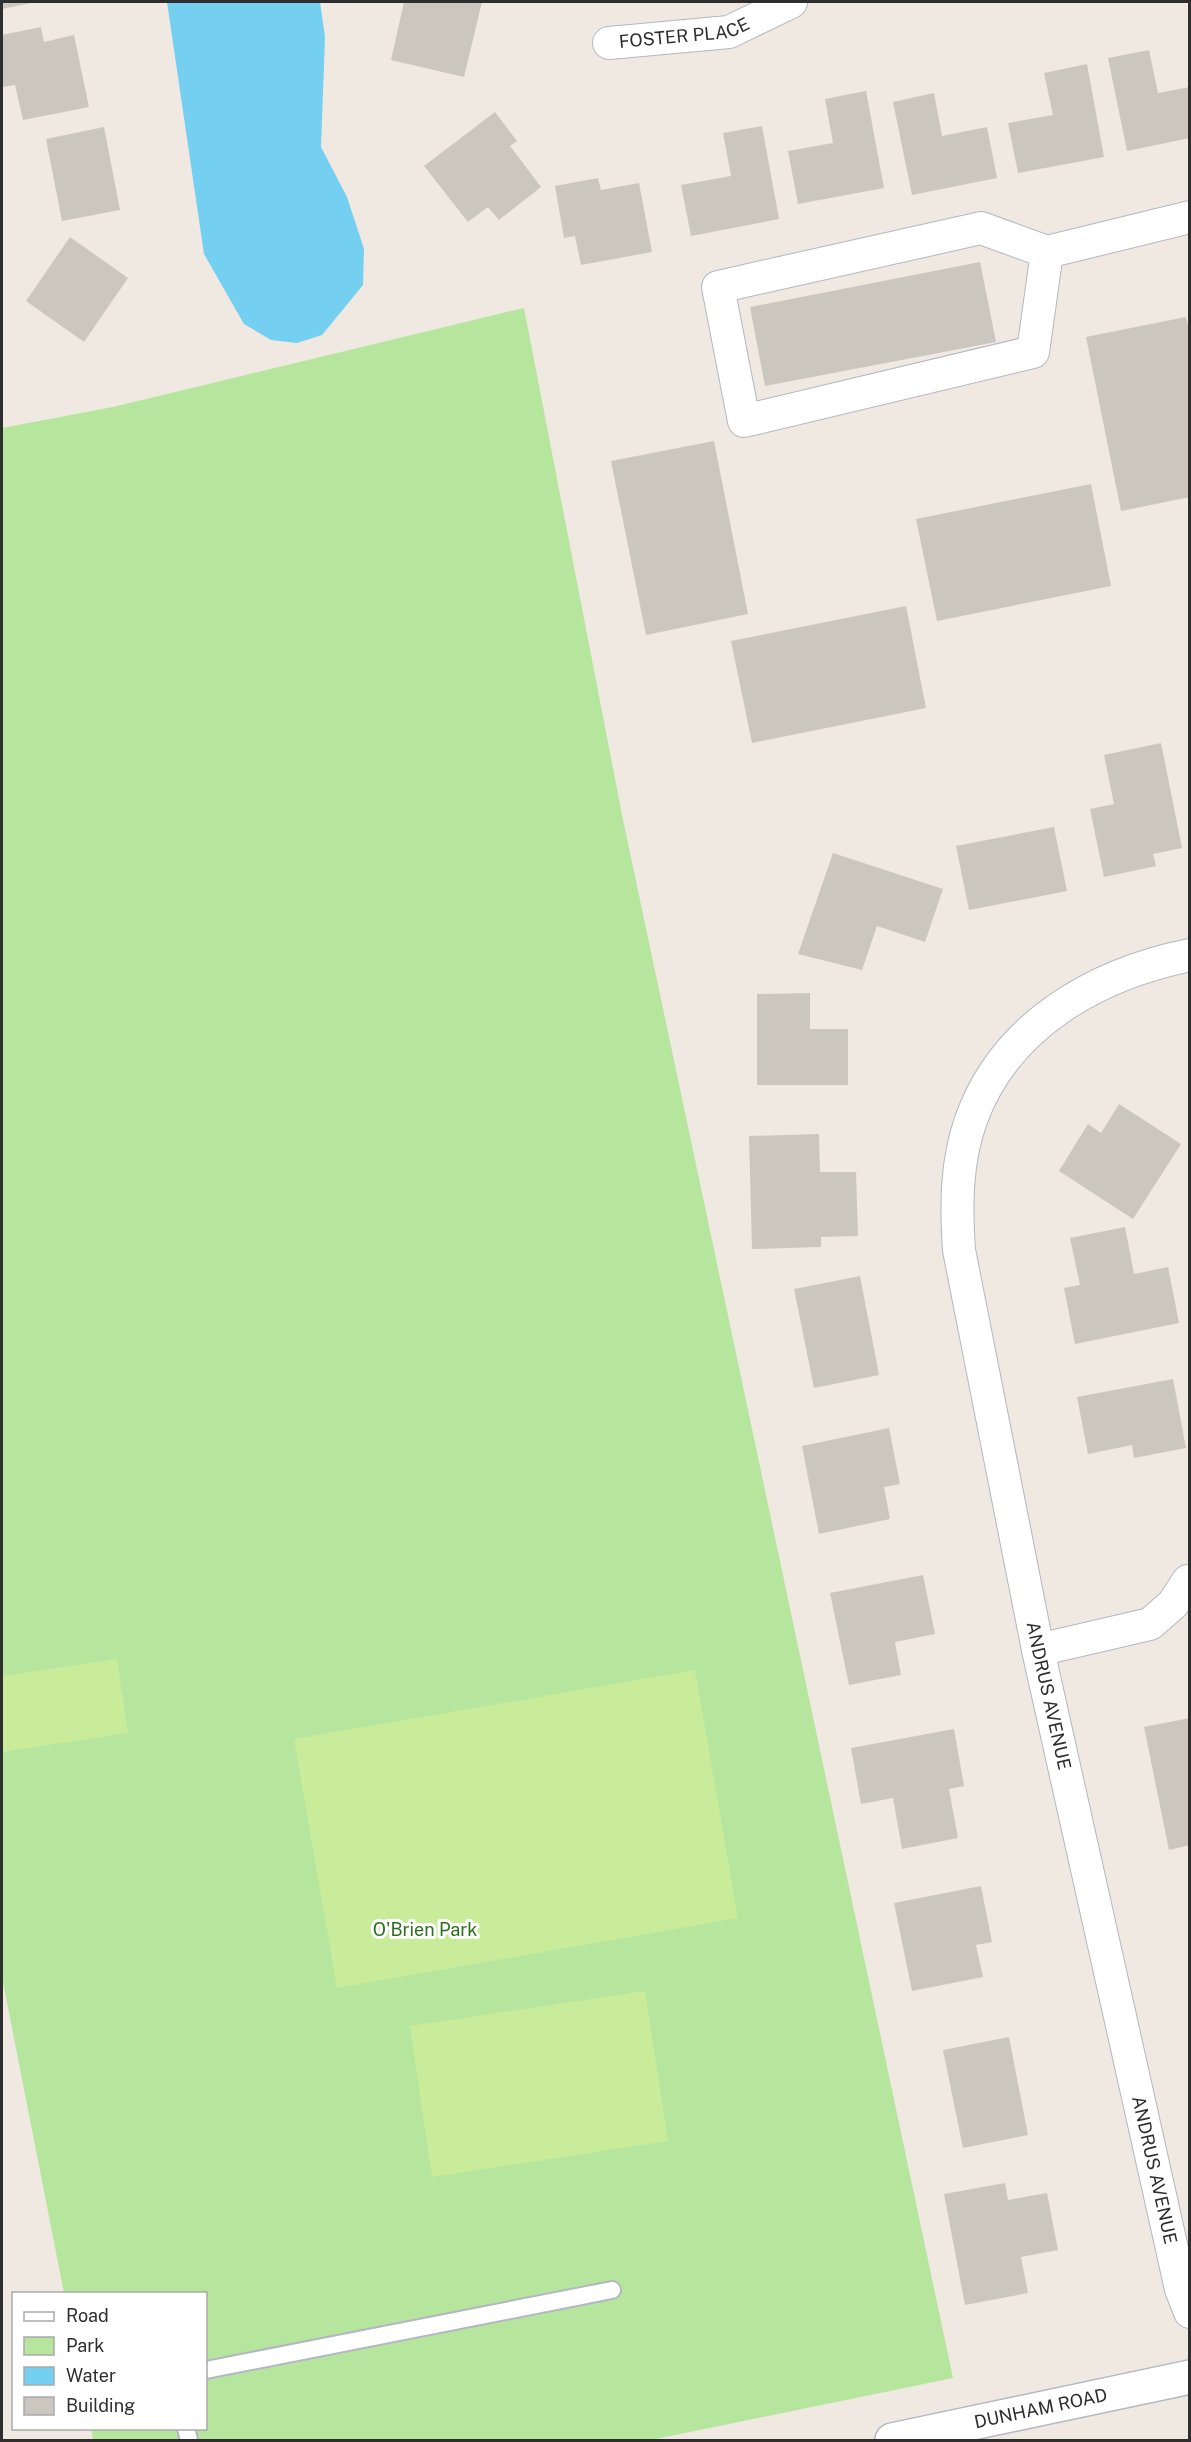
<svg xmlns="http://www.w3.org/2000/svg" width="1191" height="2442" font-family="'Public Sans',sans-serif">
	<rect width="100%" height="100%" fill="#efe9e1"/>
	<!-- green -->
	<path fill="#b6e59e" d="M524,308L622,815L953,2378L651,2440H93L91,2429L206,2428V2294L64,2293L2,1977V428L113,407Z"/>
	<!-- pitch -->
	<path fill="#c9ec9a" d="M117,1659L128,1733L2,1752V1676Z
		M695,1670L738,1918L337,1988L294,1739Z
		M645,1991L668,2141L432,2177L410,2026Z"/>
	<!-- water -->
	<path fill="#75cff0" d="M167,2H320L325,37L321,147L347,197L364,249L363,285L322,335L297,343L271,340L244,324L204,254Z"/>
	<!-- building -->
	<path fill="#cbc7bf" d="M2,2H30L31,3L2,9Z
		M404,2H482L464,77L391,60Z
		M41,27L44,42L74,35L89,107L23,120L15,85L2,87V35Z
		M1149,50L1158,93L1190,87V138L1127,151L1108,58Z
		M1087,64L1104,157L1018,173L1008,123L1053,115L1044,73Z
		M866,91L884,188L798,204L788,151L833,143L825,99Z
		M934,93L942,136L987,127L997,178L912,195L893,102Z
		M495,112L517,141L510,146L541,187L499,220L488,207L468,222L424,166Z
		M762,126L779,219L691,236L681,185L731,176L723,133Z
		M104,127L120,210L62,221L46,139Z
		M598,178L601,190L639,183L652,252L581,265L575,236L564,238L555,186Z
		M70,237L128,278L84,342L26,301Z
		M980,262L996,342L765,386L750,307Z
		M1186,317L1190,333V497L1121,511L1086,337Z
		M714,441L748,614L646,635L611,461Z
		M1091,484L1111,586L937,621L916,519Z
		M906,606L926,708L752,743L731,641Z
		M1161,743L1182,848L1153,854L1156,866L1104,877L1090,809L1114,804L1104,755Z
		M1054,827L1067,891L969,910L956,846Z
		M833,853L943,889L925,942L877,926L862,970L798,954Z
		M810,993V1029H848V1085H757V994Z
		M1119,1104L1181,1144L1133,1219L1059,1171L1088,1124L1101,1133Z
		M819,1134L820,1172H856L858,1236L821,1237V1247L752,1249L749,1136Z
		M1125,1227L1134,1274L1168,1267L1179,1323L1075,1344L1064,1288L1080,1285L1070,1238Z
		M860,1276L879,1375L814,1388L794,1289Z
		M1173,1379L1186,1448L1134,1458L1132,1445L1088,1454L1077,1397Z
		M889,1428L900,1484L884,1487L890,1519L819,1534L802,1446Z
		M923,1575L935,1634L895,1642L901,1675L849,1685L830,1593Z
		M1190,1718V1845L1169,1850L1144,1727Z
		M954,1729L964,1786L949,1789L958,1838L902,1849L893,1798L861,1804L851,1748Z
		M981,1886L992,1942L976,1945L983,1977L912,1991L894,1903Z
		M1009,2037L1028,2135L963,2148L943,2050Z
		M1005,2183L1008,2200L1047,2193L1058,2250L1021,2257L1028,2293L965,2305L944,2194Z"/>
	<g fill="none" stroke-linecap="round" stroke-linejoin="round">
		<!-- service casing -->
		<g stroke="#b4b7c1" stroke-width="20">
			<path id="service" d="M206,2370L612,2290
				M186,2428L189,2440"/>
		</g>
		<!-- minor casing -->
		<g stroke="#b4b7c1" stroke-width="34">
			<g id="minor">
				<path id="s1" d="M609,43L729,32L791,2"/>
				<path d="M981,228L1047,252L1033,352L744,421L718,287Z"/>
				<path d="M1047,252L1190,217"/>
				<path id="s2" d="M1190,955C1096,974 1005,1025 971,1120C956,1162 956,1206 959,1250L1038,1650L1181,2289L1190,2312"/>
				<path d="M1038,1650L1150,1624L1173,1604L1188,1581"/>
			</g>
		</g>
		<!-- tertiary casing -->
		<g stroke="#b4b7c1" stroke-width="36">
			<g id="tertiary">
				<path id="s3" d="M892,2440L1190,2377"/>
			</g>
		</g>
		<!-- service -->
		<use href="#service" stroke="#fff" stroke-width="16"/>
		<!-- minor -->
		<use href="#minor" stroke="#fff" stroke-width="32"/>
		<!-- tertiary -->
		<use href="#tertiary" stroke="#fff" stroke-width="33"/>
	</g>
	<g text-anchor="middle" stroke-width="6" stroke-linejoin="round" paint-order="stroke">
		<!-- street labels -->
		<g font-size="18" fill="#2e2e2e" stroke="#fff">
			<text dy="6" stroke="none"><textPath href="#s1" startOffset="76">FOSTER PLACE</textPath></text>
			<text dy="6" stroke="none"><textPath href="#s2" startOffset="873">ANDRUS AVENUE</textPath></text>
			<text dy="6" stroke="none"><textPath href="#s2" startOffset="1359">ANDRUS AVENUE</textPath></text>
			<text dy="6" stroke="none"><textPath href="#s3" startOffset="152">DUNHAM ROAD</textPath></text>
		</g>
		<!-- park labels -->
		<g font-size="18" fill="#2c6e1b" stroke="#fff">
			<text x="425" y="1936">O'Brien Park</text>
		</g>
	</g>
	<!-- border -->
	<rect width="1191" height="2442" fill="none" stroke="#2e2e2e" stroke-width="6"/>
	<!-- legend -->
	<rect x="12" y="2292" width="195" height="138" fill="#ffffff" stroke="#ababab" stroke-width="1.5"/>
	<rect x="24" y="2312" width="30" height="9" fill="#ffffff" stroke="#ababab" stroke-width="1.5"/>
	<text x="66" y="2322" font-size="18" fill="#2e2e2e">Road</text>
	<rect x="24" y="2337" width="30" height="18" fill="#b6e59e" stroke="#ababab" stroke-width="1.5"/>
	<text x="66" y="2352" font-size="18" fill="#2e2e2e">Park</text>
	<rect x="24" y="2367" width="30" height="18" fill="#75cff0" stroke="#ababab" stroke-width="1.5"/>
	<text x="66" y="2382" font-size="18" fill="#2e2e2e">Water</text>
	<rect x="24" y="2397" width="30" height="18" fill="#cbc7bf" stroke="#ababab" stroke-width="1.5"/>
	<text x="66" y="2412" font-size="18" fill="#2e2e2e">Building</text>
</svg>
